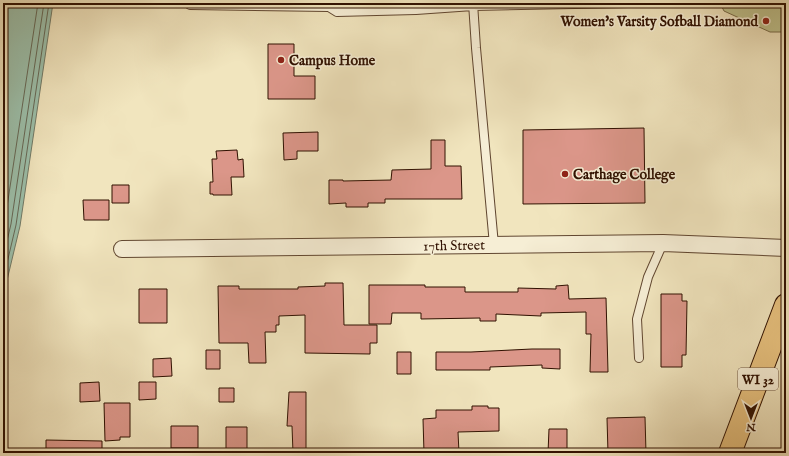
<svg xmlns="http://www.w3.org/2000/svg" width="789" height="456" font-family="'IM FELL English',serif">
	<rect width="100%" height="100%" fill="#f1e5be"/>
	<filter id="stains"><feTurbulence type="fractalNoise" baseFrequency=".005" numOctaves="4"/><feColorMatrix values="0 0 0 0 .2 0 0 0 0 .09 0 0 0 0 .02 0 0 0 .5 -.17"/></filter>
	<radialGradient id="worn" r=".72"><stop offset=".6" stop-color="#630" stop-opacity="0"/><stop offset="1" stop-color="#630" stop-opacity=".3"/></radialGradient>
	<!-- green -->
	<path fill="#c0c38e" stroke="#786a48" d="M720,3H786V32H770L724,11Z"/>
	<!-- water -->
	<path fill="#9cc0ab" stroke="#717a67" d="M3,3H53L20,226L3,297Z"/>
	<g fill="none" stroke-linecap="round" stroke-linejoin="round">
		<!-- shore -->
		<path stroke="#666856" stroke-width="1" d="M3,233L38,3
			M3,258L11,224L44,3
			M3,280L16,225L49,3"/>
	</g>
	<!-- building -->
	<path fill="#db9689" stroke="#301101" d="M268,44H294V76H315V99H268Z
		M644,128L645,203L523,204V130Z
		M318,132V151H297V159L284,160L283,133Z
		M431,140H445V166H461L462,199H385V203H368V207H346V203L329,204V180H343V181L391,180L392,170L431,169Z
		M237,150L238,160L243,159L244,177H231L232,195H213V194H210V182H213L212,159H217L216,151Z
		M112,185H129V203H112Z
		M83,200H109V220H84Z
		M325,283H343L344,325H377V343H370V354L305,353V315L279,316V325H276V332H265L266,363H249L248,343H219L218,286H239V289H298V287L325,286Z
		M369,285H425V287H465V292H518V288L556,289V286L568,285L569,299L606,298L608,372H590L591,334H586V312L541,313V316L496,314V321H480V318L421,319V313H392L391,324H369Z
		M139,289H167V323H139Z
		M661,294H682V301H687L686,355H682V367H661Z
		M532,349H560V369L542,368V365L490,367V370H436V352H471Z
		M206,350H220V369H206Z
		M397,352H411V374H397Z
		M171,358L172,376L153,377V359Z
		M99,382L100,401L80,402V383Z
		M139,382H156V399L139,400Z
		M219,388H234V402H219Z
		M289,392H306V453H293L292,426H287Z
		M104,403H130V437H120V440L105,441Z
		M472,406H488V408H499V431L458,432L459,453H424L423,419L436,418V410H472Z
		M645,417L646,453H608L607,418Z
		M171,426H198V448H171Z
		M226,427H247V451H239V453H226Z
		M549,429H567V453H548Z
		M46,440L102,441V453H46Z"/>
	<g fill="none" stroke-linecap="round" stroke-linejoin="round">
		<!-- service casing -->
		<g stroke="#604630" stroke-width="10">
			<path id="service" d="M329,3V7L337,12L416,10L473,6L628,3
				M473,3L476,48L494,245
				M190,5L329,7
				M639,358L637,319L648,277L663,243"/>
		</g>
		<!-- minor casing -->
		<g stroke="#604630" stroke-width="18">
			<path id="minor" d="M122,249L663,243L786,248"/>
		</g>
		<!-- primary casing -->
		<g stroke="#301101" stroke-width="24">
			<path id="primary" d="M730,453L786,305"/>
		</g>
		<!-- service -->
		<use href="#service" stroke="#f6eed5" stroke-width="8"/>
		<!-- minor -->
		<use href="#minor" stroke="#f6eed5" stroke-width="16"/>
		<!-- primary -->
		<use href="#primary" stroke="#e8c27f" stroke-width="22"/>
	</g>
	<!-- markers -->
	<g fill="#8f2418" stroke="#f6eed5" stroke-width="1.5">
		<circle cx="766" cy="21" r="4"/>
		<circle cx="281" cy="60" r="4"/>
		<circle cx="565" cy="174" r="4"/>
	</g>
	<g text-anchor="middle" stroke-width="3" stroke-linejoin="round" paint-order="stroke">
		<!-- shield labels -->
		<rect fill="#f6eed5" stroke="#6b5341" stroke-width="1" x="738" y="368" width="40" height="22" rx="3"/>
		<g font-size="13" font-weight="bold" fill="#301101">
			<text x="758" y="384">WI 32</text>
		</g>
		<!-- poi labels -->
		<g font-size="14" font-weight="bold" fill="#301101" stroke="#f6eed5" text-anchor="start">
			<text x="758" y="26" text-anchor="end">Women's Varsity Sofball Diamond</text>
			<text x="289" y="65">Campus Home</text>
			<text x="573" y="179">Carthage College</text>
		</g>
		<!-- street labels -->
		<g font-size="14" fill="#301101" stroke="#f6eed5">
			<text transform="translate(454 245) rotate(-1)" y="5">17th Street</text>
		</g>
	</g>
	<!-- margin -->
	<rect width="789" height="456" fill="none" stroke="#f1e5be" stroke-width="16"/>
	<rect x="4" y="4" width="781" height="448" fill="none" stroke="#301101" stroke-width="2"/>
	<rect x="8" y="8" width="773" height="440" fill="none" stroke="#301101"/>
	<!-- north arrow -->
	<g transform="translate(751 418) rotate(180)" stroke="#f6eed5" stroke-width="3" paint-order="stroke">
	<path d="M0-3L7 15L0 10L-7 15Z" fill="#301101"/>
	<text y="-6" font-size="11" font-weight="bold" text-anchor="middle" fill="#301101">N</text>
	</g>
	<rect width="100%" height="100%" filter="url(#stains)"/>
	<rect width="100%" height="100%" fill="url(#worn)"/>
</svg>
